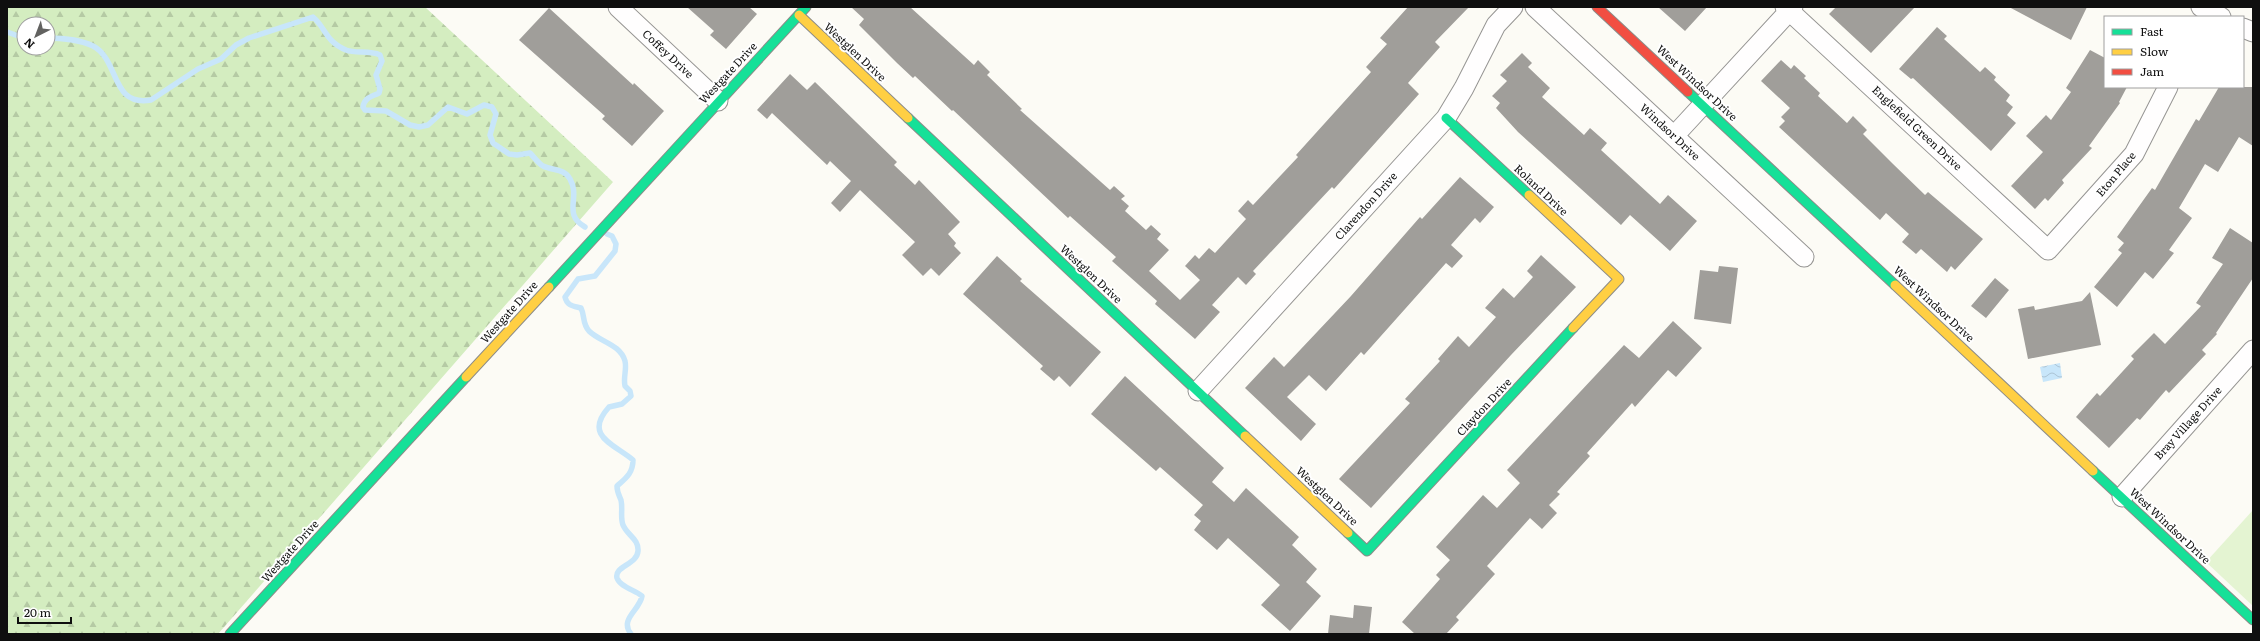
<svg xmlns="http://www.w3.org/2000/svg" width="2260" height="641" font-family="Literata,serif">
	<defs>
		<pattern id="forest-firs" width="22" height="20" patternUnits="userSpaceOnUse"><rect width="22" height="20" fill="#d4edc0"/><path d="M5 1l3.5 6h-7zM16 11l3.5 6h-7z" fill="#b5caa4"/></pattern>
		<pattern id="water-waves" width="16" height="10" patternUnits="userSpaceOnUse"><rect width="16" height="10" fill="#c8e6fa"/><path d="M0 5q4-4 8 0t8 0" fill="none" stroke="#abc4d5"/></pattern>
	</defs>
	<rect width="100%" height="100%" fill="#fcfbf5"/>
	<!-- grass -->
	<path fill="#e4f4d2" d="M2253,510V606L2206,562Z"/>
	<!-- forest -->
	<path fill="url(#forest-firs)" fill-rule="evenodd" d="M7,7H425L613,182L218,634H7ZM24,24H48V48H24Z"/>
	<!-- water -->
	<path fill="url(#water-waves)" d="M2060,363L2062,378L2043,382L2040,367Z"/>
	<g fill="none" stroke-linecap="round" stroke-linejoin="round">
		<!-- stream -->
		<path stroke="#c8e6fa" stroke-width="5.5" d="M7,32L24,38
			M48,38C61,38 81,40 93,46C120,60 110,107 151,100L198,69L221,59L236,45L249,38L313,17C326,28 325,41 346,50C356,54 369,50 380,55L382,61L376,75L380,89L379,93C371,97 364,98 363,107L365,110L386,111L410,125L419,127L428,125L448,107L467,114L484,105L492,107L496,114L490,135L493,143L509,154L517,155L530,153C534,157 538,163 543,166C553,171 564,168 570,179C581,198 562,214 585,227
			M607,234L612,236L616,244L615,251L595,276L578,279L565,297C567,306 573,306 581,308C585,316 582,323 589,331C600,342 620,344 625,361C627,370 623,377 625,386L630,391L631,396L622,404L609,407C583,436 614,444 633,460C633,473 626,478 617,486C617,492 619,495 621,500C623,509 620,517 623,525C627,535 639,539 638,551C637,565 614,566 617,578C620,587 635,590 642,596C640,610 619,619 631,634"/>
	</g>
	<!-- building -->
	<path fill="#a09e9a" d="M687,7H749L757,14L726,49L710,35L714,31Z
		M851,7H910L974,65L978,60L990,72L987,75L1022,109L1020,110L1110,190L1114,186L1125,196L1121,199L1129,206L1125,211L1146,230L1151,225L1161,234L1157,239L1169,250L1149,271L1180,300L1200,280L1185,266L1195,255L1199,259L1209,248L1215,253L1246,219L1238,211L1248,200L1253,205L1298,157L1296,155L1371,72L1366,67L1387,44L1380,38L1408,7H1469L1435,42L1440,47L1408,83L1419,94L1334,189L1332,187L1253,271L1256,274L1246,285L1238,277L1212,305L1220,312L1195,339L1155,304L1157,301L1112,261L1116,257L1070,216L1068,218L953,110L952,111L915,76L913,78L897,63L859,25L864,19Z
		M1658,7H1707L1685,31Z
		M1836,7H1915L1871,53L1829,14Z
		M2009,7H2087L2071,40Z
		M549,8L633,85L634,83L664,111L632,146L602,119L605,116L519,40Z
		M1937,27L1947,36L1944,39L1980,72L1985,67L1996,77L1994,80L2010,95L2006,101L2013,107L2007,115L2016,123L1991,151L1913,78L1911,79L1899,69Z
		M2090,50L2105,58V87H2127L2119,102L2120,103L2089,146L2092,148L2062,180L2064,183L2048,201L2045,198L2035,209L2011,186L2043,152L2026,136L2046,115L2051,120L2071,92L2066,88Z
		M1522,53L1532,63L1528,67L1550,88L1542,97L1584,135L1590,128L1607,143L1601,150L1660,204L1668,195L1697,221L1670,251L1630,215L1621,225L1518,132L1496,108L1500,103L1492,96L1507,81L1500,75Z
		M1781,60L1791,69L1794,65L1806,76L1804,78L1820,93L1818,96L1847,123L1853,116L1867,130L1863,134L1892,163L1925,195L1928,192L1983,239L1955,270L1951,266L1947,272L1921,249L1916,254L1902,242L1909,234L1886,213L1880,220L1779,127L1785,121L1781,117L1790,108L1761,81Z
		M790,74L807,90L815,82L897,162L894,165L915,185L919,180L960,222L948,234L956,243L954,246L961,253L939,276L931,268L923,276L902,255L915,242L860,190L840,212L831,203L851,181L830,161L827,165L772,113L767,119L757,110Z
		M2219,87H2253V146L2239,137L2218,172L2205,164L2179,208L2192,218L2169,250L2174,253L2153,279L2145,272L2117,307L2094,287L2122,253L2118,250L2124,243L2117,237L2152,188L2155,190L2196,119L2199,121Z
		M1460,177L1494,207L1480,223L1475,218L1451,245L1463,256L1452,268L1446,263L1364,355L1361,352L1326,391L1309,375L1287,397L1316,424L1301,441L1245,388L1274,357L1284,367L1351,296L1420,217L1422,219Z
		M2230,228L2253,243V278L2216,333L2217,334L2202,350L2206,354L2169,393L2166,390L2140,420L2137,418L2109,448L2076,417L2097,393L2100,396L2134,359L2131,356L2154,333L2165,344L2201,306L2196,303L2223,264L2212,258Z
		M1541,255L1576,287L1511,355L1371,508L1339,479L1410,403L1405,399L1440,361L1438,359L1458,336L1469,347L1496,317L1485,308L1503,288L1514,298L1533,277L1527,271Z
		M997,256L1022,279L1020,281L1101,352L1070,387L1059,376L1054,381L1040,369L1043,366L963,294Z
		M1719,266L1738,268L1731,324L1694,319L1700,270L1718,272Z
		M1995,278L2009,290L1986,318L1971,306Z
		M2090,292L2101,345L2028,359L2018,309L2034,306L2035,310L2082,301Z
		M1673,321L1702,348L1676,377L1668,370L1635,407L1632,403L1587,453L1590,456L1557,492L1560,494L1549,505L1557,513L1542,529L1530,518L1487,566L1495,574L1456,617L1459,620L1446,634H1415L1402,622L1440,579L1436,575L1450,560L1436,547L1483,495L1497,508L1520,483L1507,470L1624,345L1639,358Z
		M1125,376L1224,468L1212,482L1234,502L1246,488L1299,537L1292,545L1317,569L1306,582L1321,596L1290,631L1261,605L1280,585L1228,538L1217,550L1194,530L1201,521L1194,515L1203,505L1160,467L1156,471L1091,414Z
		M1354,605L1372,607L1369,634H1328L1330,615L1353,618Z"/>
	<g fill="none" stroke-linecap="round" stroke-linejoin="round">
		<!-- street casing -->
		<g stroke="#969593" stroke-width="21">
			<path id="street" d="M618,7L718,101
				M1535,7L1804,257
				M1785,7L2048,250L2134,154L2168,87
				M2201,7L2221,17
				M2243,28L2253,32
				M1674,136L1793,7
				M1198,391L1446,118L1464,88L1496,25L1513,7
				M2122,497L2253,350"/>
		</g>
		<!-- fast casing -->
		<g stroke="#8c8c89" stroke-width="11">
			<path id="fast" d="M1688,92L1895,285
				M908,118L1245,436
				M1446,118L1529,195
				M549,287L806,7
				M2093,471L2253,620
				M1348,533L1367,551L1573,328
				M230,634L466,377"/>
		</g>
		<!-- slow casing -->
		<g stroke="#8c8c89" stroke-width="11">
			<path id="slow" d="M799,15L908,118
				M1529,195L1619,279L1573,328
				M1895,285L2093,471
				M466,377L549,287
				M1245,436L1348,533"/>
		</g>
		<!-- jam casing -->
		<g stroke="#8c8c89" stroke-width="11">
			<path id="jam" d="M1597,7L1688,92"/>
		</g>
		<!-- street -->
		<use href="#street" stroke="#fffefe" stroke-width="19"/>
		<!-- fast -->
		<use href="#fast" stroke="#16e098" stroke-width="9"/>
		<!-- slow -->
		<use href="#slow" stroke="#ffcf43" stroke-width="9"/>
		<!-- jam -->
		<use href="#jam" stroke="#f24e42" stroke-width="9"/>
	</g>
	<g text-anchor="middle" stroke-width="4" stroke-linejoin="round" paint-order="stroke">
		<!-- street labels -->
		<g font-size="11" fill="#0f0f0f" stroke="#fff">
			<text transform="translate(855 52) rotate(43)" y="4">Westglen Drive</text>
			<text transform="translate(668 54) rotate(43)" y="4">Coffey Drive</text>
			<text transform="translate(728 73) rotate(-47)" y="4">Westgate Drive</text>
			<text transform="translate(1697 83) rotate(43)" y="4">West Windsor Drive</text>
			<text transform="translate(1917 128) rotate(43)" y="4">Englefield Green Drive</text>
			<text transform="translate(1670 132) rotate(43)" y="4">Windsor Drive</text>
			<text transform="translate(2116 174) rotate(-50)" y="4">Eton Place</text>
			<text transform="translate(1541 190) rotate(43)" y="4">Roland Drive</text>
			<text transform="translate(1366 206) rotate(-48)" y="4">Clarendon Drive</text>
			<text transform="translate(1091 274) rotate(43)" y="4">Westglen Drive</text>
			<text transform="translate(1934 304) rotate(43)" y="4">West Windsor Drive</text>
			<text transform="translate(509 312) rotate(-48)" y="4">Westgate Drive</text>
			<text transform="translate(1484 407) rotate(-47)" y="4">Claydon Drive</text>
			<text transform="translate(2188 423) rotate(-48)" y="4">Bray Village Drive</text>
			<text transform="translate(1327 496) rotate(43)" y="4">Westglen Drive</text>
			<text transform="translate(2170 526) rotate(43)" y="4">West Windsor Drive</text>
			<text transform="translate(290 551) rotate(-48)" y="4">Westgate Drive</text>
		</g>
	</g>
	<!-- border -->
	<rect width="2260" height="641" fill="none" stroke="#0f0f0f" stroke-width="16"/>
	<!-- legend -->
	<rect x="2104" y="16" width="140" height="72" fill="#ffffff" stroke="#9f9f9f"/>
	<rect x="2112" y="29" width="20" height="6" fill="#16e098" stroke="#9f9f9f"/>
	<text x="2140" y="36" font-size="12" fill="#0f0f0f">Fast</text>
	<rect x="2112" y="49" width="20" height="6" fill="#ffcf43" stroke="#9f9f9f"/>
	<text x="2140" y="56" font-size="12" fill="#0f0f0f">Slow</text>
	<rect x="2112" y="69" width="20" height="6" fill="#f24e42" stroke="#9f9f9f"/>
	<text x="2140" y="76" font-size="12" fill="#0f0f0f">Jam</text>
	<!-- north arrow -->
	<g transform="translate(36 36) rotate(222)"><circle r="19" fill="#ffffff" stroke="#9f9f9f"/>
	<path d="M0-3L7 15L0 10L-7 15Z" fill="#626260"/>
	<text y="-6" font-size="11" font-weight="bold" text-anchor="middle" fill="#0f0f0f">N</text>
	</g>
	<!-- scale -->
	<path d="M18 617v6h53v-6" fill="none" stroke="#0f0f0f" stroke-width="2"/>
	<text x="24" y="617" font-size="12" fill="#0f0f0f" stroke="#ffffff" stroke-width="3" paint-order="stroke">20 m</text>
</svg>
